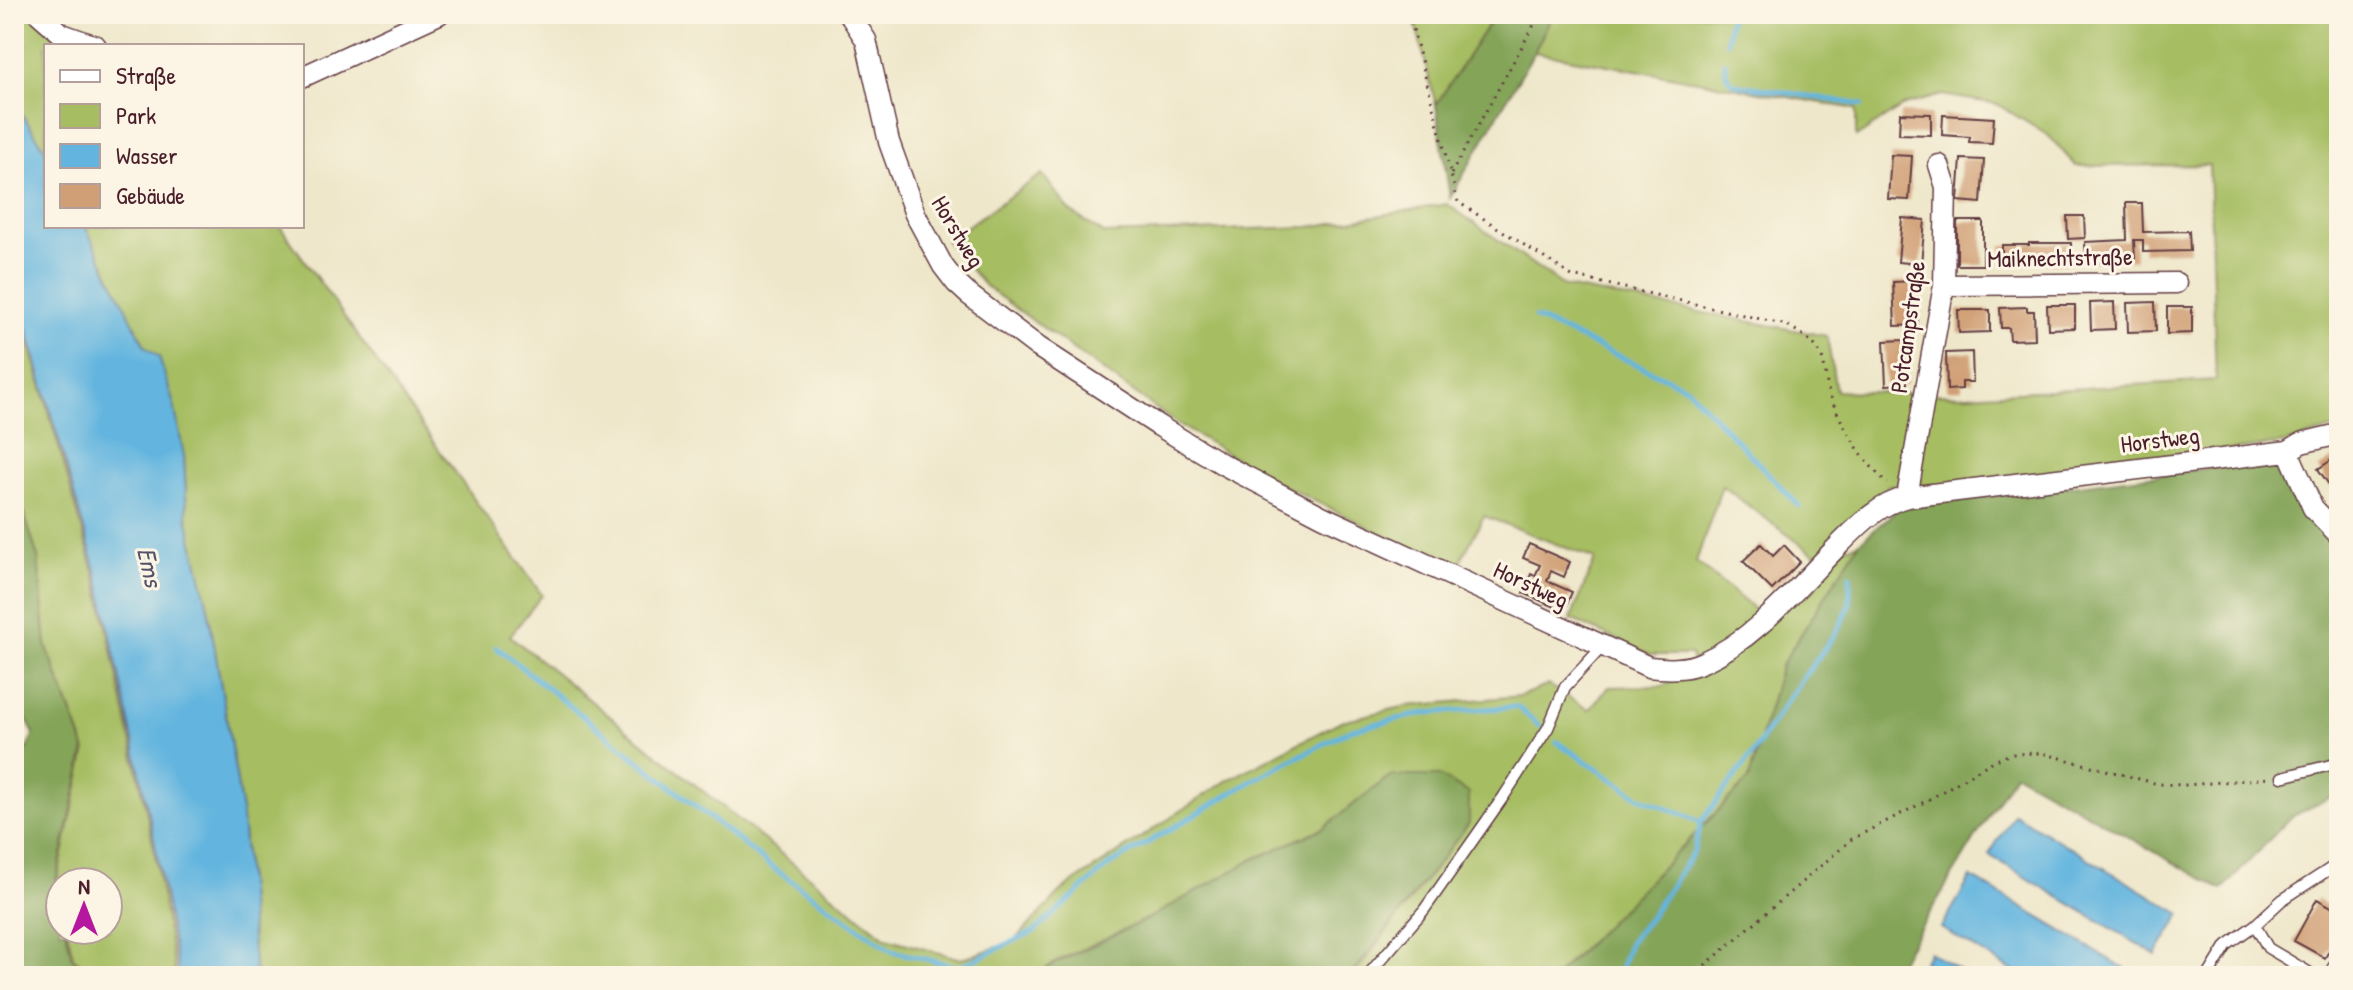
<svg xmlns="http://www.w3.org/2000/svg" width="2353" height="990" viewBox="0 0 2353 990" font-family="'Patrick Hand',sans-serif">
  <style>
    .green { fill: #a6bd62; stroke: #786e46; stroke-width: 2; fill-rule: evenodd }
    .forest { fill: #84a458; stroke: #676242; stroke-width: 2 }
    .water { fill: #63b5df; stroke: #566a85; stroke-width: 2 }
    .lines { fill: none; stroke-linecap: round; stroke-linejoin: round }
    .stream { stroke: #63b5df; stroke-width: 5 }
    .building { fill: #d09f75 }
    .service-casing { stroke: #633d43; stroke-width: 13 }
    .minor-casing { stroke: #633d43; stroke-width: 23 }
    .path { stroke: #633d43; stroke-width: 3; stroke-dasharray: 2 6; stroke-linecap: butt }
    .service { stroke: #fff; stroke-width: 10 }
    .minor { stroke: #fff; stroke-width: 20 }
    .labels { text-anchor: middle; stroke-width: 6; stroke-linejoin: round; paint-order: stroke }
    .street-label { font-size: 24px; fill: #4a1f2b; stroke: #fcf5e5 }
    .water-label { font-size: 26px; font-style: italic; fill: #53546a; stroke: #fcf5e5 }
  </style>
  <rect width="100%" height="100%" fill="#fcf5e5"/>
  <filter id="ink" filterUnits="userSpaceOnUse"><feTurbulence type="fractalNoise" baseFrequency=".0125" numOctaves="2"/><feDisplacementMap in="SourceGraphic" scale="16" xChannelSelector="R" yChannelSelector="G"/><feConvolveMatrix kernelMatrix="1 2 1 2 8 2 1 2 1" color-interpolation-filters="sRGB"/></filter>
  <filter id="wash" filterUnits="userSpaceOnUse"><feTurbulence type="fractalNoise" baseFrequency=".006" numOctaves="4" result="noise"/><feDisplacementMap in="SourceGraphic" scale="32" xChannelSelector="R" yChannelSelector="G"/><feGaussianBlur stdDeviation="1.8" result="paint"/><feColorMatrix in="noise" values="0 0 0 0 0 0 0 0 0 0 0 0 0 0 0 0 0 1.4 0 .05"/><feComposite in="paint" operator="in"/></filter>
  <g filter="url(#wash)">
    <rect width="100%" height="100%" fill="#eee7ca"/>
    <!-- green -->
    <path class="green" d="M14,14H31L66,46H46V151L14,102Z
      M1413,14H1495L1436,105Z
      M1553,14H2339V427L2286,443L1909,493L1889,485L1820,555L1859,543L1781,666L1749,779L1556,976H1353L1469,823L1439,776H1390L1322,829L1254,859L1151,917L1060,960L1033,976H255L241,806L208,608L187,516L184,456L159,357L145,346L85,226H280L542,595L510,636L886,938L961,959L1013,942L1065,888L1226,781L1341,721L1407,706L1520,696L1549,685L1589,710L1609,687L1663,686L1695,671L1691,655H1650L1571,619L1595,559L1484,516L1456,570L1280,484L1176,423L985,286L946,241L1042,174L1070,211L1104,234L1309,227L1447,204L1565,287L1827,336L1836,391L1968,395L2216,380L2209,165L2076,166L2049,136L1997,104L1942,95L1905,105L1856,137V109L1534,52ZM1722,486L1818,557L1760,614L1696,562Z
      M14,289L98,585L152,838L176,976H93L73,957L67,930H108V882H60V896L57,881L86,750L46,645L38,558L14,480Z"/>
    <!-- forest -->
    <path class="forest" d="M1495,14H1553L1534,52L1450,198L1436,105Z
      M2268,461L2284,470L2316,527L2339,542V793L2291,817L2222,890L2015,773L1891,976H1556L1749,779L1781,666L1859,543L1899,508Z
      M14,483L38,558L46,645L85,749L56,881L60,900V930H66L72,958L92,976H14V773L34,734L14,695Z
      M1390,776H1439L1469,793V823L1356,969L1346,976H1033L1060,961L1151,917L1254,859L1322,829Z"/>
    <!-- water -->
    <path class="water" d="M14,102L46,151V226H85L145,346L159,357L174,405L184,456L187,516L208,608L241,806L255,976H179L154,838L100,585L14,282Z
      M2014,814L2181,914L2156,955L1989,855Z
      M1971,877L2137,976H2021L1941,928Z
      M1929,952L1969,976H1915Z"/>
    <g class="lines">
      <!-- stream -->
      <path class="stream" d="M1727,42L1730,14
        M1725,62C1725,71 1726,79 1735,84L1862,105
        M1535,318L1686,387L1799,506
        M496,647L773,868L892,951L959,967L1035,931L1108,866L1259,777L1352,729L1426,713L1517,707L1540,726
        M1557,742L1639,797L1701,822
        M1618,976L1629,943L1650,917L1694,851L1701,822L1751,756L1788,699L1838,630L1850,605V575"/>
    </g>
    <g id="blocks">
      <!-- building -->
      <path class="building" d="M1900,113L1931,114V135L1899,134Z
        M1943,115L1994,118L1992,143L1969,142L1970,137L1942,135Z
        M1891,155L1912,156L1909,200L1888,199Z
        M1961,159L1984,160L1981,203L1958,201Z
        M2126,203H2142L2143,232L2189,231L2190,251L2143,252V240H2134L2135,260L2086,262L2085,242L2127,240Z
        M2067,216H2084L2085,238L2068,239Z
        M1902,218L1925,220L1921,264L1898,262Z
        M1957,221H1983V265H1957Z
        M2029,243H2071V264L2002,261V245H2029Z
        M1915,281L1918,325L1895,326L1893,282Z
        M2114,302L2115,329L2091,330L2090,303Z
        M2155,302L2156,331L2128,332L2127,303Z
        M2047,305H2075V328L2048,329Z
        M2027,307V311H2034L2035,339L2010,340L2009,328H2001L2000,308Z
        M2167,307H2192V333L2167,334Z
        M1958,310H1990V332L1959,333Z
        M1905,340L1907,384L1886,385L1884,341Z
        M1972,352L1973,382H1962V389L1947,390L1946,353Z
        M2339,455V494L2337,496L2318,469Z
        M1529,544L1570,562L1564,577L1551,571L1547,581L1572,592L1564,611L1523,593L1531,574L1535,576L1540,565L1523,558Z
        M1761,544L1773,556L1784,545L1800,562L1772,590L1743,561Z
        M2317,899L2339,911V933L2325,958L2294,941Z"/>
    </g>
  </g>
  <g filter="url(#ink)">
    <use href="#blocks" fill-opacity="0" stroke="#633d43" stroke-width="2"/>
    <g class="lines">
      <defs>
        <path id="service" d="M2282,777L2339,763
          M2255,925L2268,948L2315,976
          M1367,976L1424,910L1504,796L1548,728L1565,687L1602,647
          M2208,976L2227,945L2255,925L2282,900L2339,863
          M2328,976L2339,957"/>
        <path id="minor" d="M39,14L62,34L96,46
          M849,14L866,40L889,142L915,214L943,266L956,283L968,294L1038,347L1159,426L1224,465L1324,517L1649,667C1667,669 1686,670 1703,662C1756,639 1797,587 1838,546C1859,525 1877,505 1907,497L2288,451L2301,443L2339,434
          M302,77L439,14
          M1944,285L2176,283
          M2288,451L2313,508L2339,535
          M1907,497L1944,285L1946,187L1939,165"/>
      </defs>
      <!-- service casing -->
      <use href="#service" class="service-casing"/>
      <!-- minor casing -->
      <use href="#minor" class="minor-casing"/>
      <!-- path -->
      <path class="path" d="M1409,14L1458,202L1572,276L1787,325C1798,332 1813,340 1820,353C1826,365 1825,382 1830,395C1839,421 1866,467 1888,483
        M1451,174L1540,14
        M1693,976L1852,839L1928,800L1995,760L2011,754L2042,753L2158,784L2186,785L2270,778"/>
      <!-- service -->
      <use href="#service" class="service"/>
      <!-- minor -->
      <use href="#minor" class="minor"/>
    </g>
  </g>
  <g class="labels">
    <!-- street labels -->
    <g class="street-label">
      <text transform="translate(958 232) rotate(59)" y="8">Horstweg</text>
      <text transform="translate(2060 258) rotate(-1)" y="8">Maiknechtstraße</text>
      <text transform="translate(1908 327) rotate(-82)" y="8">Potcampstraße</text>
      <text transform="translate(2160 440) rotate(-7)" y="8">Horstweg</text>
      <text transform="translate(1531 585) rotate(25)" y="8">Horstweg</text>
    </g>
    <!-- water labels -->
    <g class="water-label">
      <text transform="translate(150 567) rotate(78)" y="9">Ems</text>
    </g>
  </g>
  <!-- margin -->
  <rect width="2353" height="990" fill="none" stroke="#fcf5e5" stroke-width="48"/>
  <!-- legend -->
  <rect x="44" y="44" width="260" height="184" fill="#fcf5e5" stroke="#b59f9b" stroke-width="2"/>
  <rect x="60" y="70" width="40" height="12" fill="#ffffff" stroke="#b59f9b" stroke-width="2"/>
  <text x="116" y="84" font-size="24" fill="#4a1f2b">Straße</text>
  <rect x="60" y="104" width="40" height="24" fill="#a6bd62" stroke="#b59f9b" stroke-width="2"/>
  <text x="116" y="124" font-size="24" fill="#4a1f2b">Park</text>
  <rect x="60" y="144" width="40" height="24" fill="#63b5df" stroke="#b59f9b" stroke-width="2"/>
  <text x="116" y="164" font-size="24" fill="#4a1f2b">Wasser</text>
  <rect x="60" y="184" width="40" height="24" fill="#d09f75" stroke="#b59f9b" stroke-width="2"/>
  <text x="116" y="204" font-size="24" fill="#4a1f2b">Gebäude</text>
  <!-- north arrow -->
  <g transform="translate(84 906)"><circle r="38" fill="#fcf5e5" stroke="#b59f9b" stroke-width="2"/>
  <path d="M0-6L14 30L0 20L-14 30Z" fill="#b5179e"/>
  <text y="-12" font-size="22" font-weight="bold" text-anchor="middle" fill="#4a1f2b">N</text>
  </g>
</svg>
